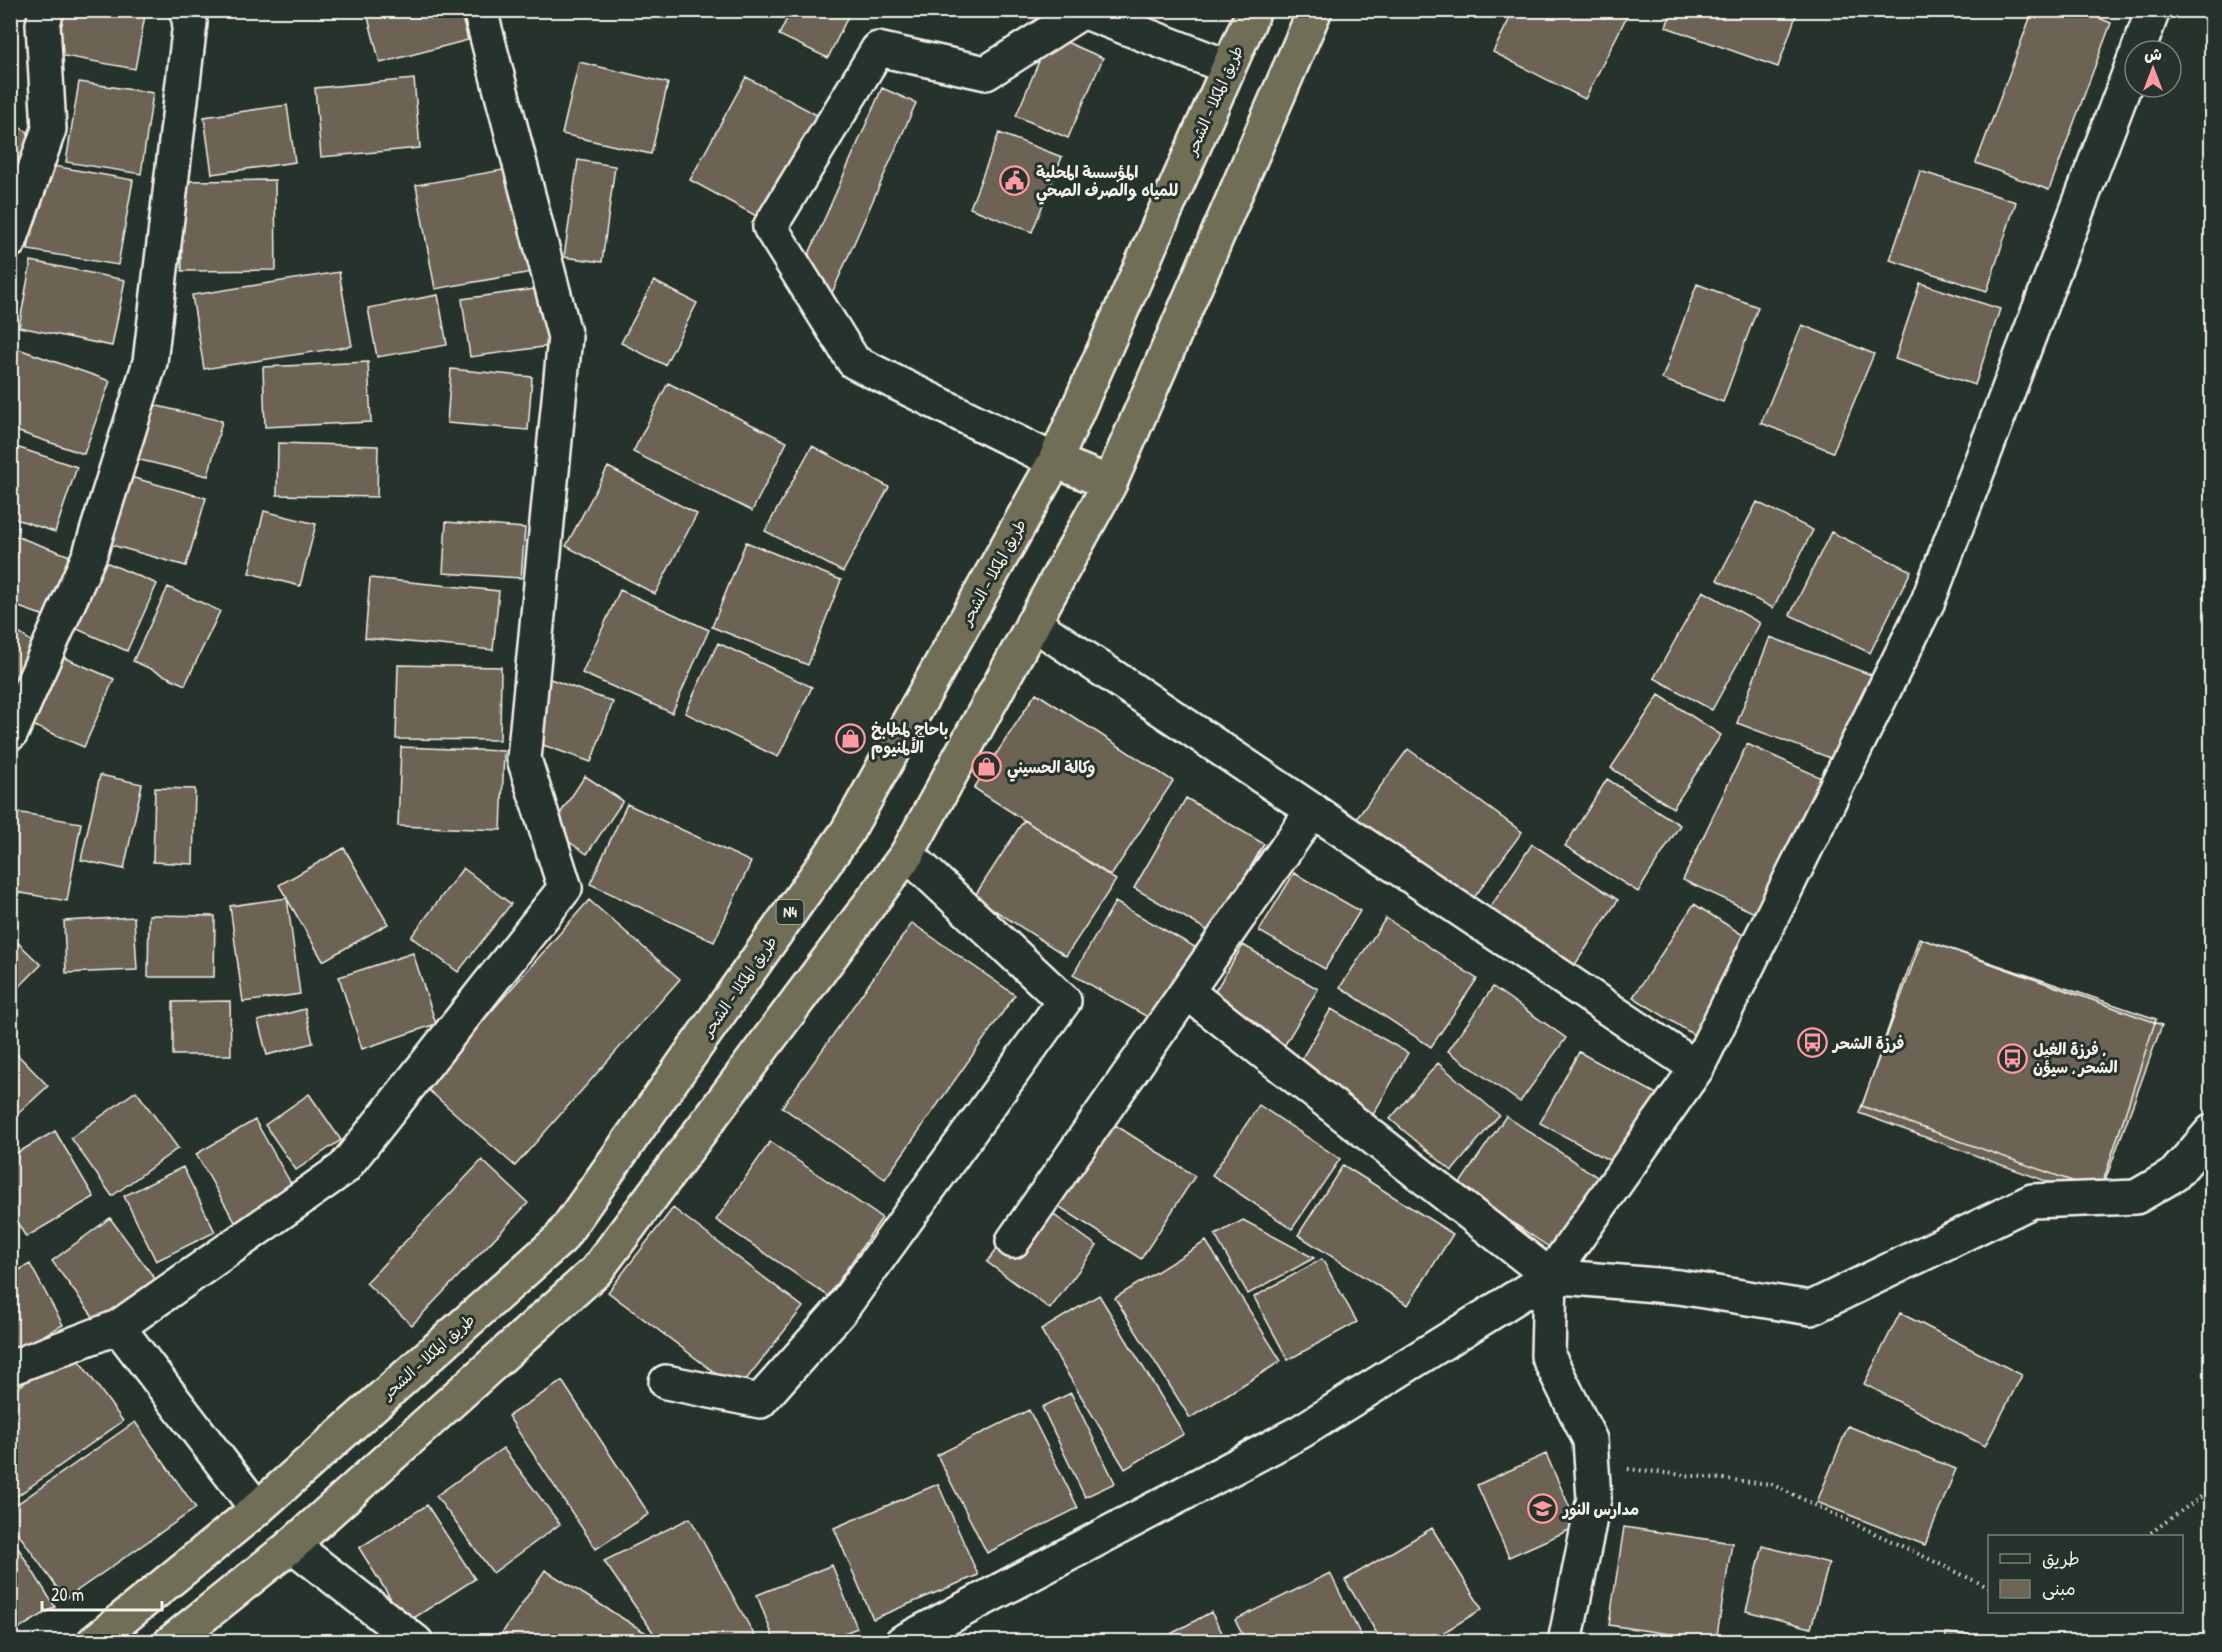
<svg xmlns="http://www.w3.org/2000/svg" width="2222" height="1652" viewBox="0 0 2222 1652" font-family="'Patrick Hand','Playpen Sans Arabic',sans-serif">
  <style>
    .building { fill: #6c6454; stroke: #f4f1e8; stroke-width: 1.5 }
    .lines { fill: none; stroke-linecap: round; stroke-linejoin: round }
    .minor-casing { stroke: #f4f1e8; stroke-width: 38 }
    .trunk-casing { stroke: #f4f1e8; stroke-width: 38 }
    .path { stroke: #f4f1e8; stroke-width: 4; stroke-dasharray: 1.5 4.5; stroke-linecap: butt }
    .minor { stroke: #26332d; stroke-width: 33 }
    .trunk { stroke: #716e59; stroke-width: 33 }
    .labels { text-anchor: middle; stroke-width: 6; stroke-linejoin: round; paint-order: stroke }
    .shield { fill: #26332d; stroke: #b6b8b0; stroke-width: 1.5 }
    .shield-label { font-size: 15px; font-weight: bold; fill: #f4f1e8 }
    .street-label { font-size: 16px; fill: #f4f1e8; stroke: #26332d }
    .poi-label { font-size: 16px; font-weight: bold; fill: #f4f1e8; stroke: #26332d; text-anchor: start }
  </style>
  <rect width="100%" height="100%" fill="#26332d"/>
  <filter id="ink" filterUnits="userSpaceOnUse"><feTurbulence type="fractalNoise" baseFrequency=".0167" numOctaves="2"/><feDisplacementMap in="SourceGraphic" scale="12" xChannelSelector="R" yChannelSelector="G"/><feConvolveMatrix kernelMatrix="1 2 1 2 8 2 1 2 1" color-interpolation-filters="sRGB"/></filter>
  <g filter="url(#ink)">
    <!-- building -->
    <path class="building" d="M56,10H146L135,69L48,53Z
      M366,10H460L468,40L380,63Z
      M791,10H851L828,58L779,35Z
      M1514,10H1630L1585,99L1493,52Z
      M1672,10H1798L1778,67L1666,27Z
      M2033,10H2079L2111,23L2049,190L1976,163Z
      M1050,35L1103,58L1068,138L1016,116Z
      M579,62L668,83L651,154L562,134Z
      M746,77L817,115L760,218L690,180Z
      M414,79L420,148L321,157L315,88Z
      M79,82L153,93L141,174L66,162Z
      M882,88L916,103L832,293L798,279Z
      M287,105L295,162L212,174L204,117Z
      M10,123L44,140L10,199Z
      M999,133L1062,157L1032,232L970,208Z
      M578,160L615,166L602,262L564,257Z
      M42,164L133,180L118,265L28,250Z
      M514,168L532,272L435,289L416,185Z
      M1920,171L2016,202L1987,291L1890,260Z
      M275,180L276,270L182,271L181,181Z
      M31,261L125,280L112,346L19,327Z
      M339,272L352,346L204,369L192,295Z
      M654,281L697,303L665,365L621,343Z
      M1920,283L2000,309L1975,385L1895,359Z
      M1697,284L1758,307L1723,402L1662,379Z
      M549,287L557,345L470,357L462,299Z
      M438,295L447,345L377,357L368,308Z
      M1802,325L1874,354L1833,452L1761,423Z
      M10,346L110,381L84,454L10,429Z
      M368,362L371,422L265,427L263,367Z
      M451,369L532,377L528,430L447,423Z
      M668,383L787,442L752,511L633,452Z
      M149,404L222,421L208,476L136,459Z
      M278,443L378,446L377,497L277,495Z
      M10,445L77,467L55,532L10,517Z
      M812,446L889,487L843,572L765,531Z
      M608,467L697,514L655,594L566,546Z
      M127,476L206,498L186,566L108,544Z
      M1757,502L1813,530L1773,608L1717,580Z
      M264,511L316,524L300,586L249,573Z
      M446,522L525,528L521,578L443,573Z
      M1831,532L1911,571L1870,653L1790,615Z
      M10,534L81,560L59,621L10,604Z
      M746,542L841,580L808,665L712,627Z
      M96,558L157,584L127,651L66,624Z
      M370,578L499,591L493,650L365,638Z
      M168,587L220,611L185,685L133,661Z
      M620,590L709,630L672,713L582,673Z
      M1703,591L1760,623L1712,710L1654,678Z
      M10,627L41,648L10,690Z
      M1770,637L1890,682L1857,768L1737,723Z
      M718,643L812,687L778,757L685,713Z
      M53,653L114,679L84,747L23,721Z
      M398,665L501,667L500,740L396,739Z
      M534,673L613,702L591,762L512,734Z
      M1036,693L1173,781L1111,876L974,788Z
      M1659,695L1721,735L1673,808L1611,768Z
      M1747,744L1835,784L1772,921L1683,880Z
      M401,747L504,751L501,830L398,826Z
      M1408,749L1522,832L1465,910L1351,826Z
      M100,775L142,784L124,869L81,860Z
      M585,776L623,801L587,854L550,829Z
      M1607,779L1680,825L1638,892L1565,846Z
      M155,788L195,789L193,864L153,862Z
      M1186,798L1264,844L1212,933L1134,888Z
      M627,804L751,862L714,942L590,884Z
      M10,811L81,823L67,901L10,891Z
      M1024,820L1116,880L1066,956L974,897Z
      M1532,844L1618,900L1570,972L1484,917Z
      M344,848L388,924L323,961L279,885Z
      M463,868L511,904L458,972L411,937Z
      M1294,873L1360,911L1325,969L1259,931Z
      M287,898L300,994L243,1002L230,906Z
      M589,900L680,979L515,1166L425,1087Z
      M1115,902L1202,951L1160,1024L1073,975Z
      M1694,904L1754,942L1694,1035L1633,997Z
      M149,915L215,916L214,977H148Z
      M134,917L137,970L66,973L64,921Z
      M1386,918L1477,979L1431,1047L1340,987Z
      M912,923L1015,995L885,1179L782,1107Z
      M10,935L41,965L10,996Z
      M1919,938L2156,1019L2100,1191L1862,1106Z
      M1922,939L2162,1025L2098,1200L1859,1113Z
      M1243,945L1318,989L1274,1063L1198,1019Z
      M413,953L436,1024L362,1049L339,977Z
      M1493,987L1566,1038L1520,1102L1448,1051Z
      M230,1001L231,1055H173V1002Z
      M305,1009L313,1043L267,1055L258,1021Z
      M1331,1009L1408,1053L1370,1120L1292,1075Z
      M10,1047L48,1086L10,1121Z
      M1579,1052L1666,1099L1627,1170L1540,1123Z
      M1438,1063L1499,1115L1452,1171L1390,1119Z
      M136,1091L178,1148L112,1196L71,1138Z
      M309,1094L341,1140L296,1170L265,1125Z
      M1259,1105L1340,1159L1292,1229L1212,1175Z
      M1098,1114L1195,1176L1141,1259L1044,1197Z
      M1506,1116L1600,1179L1552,1249L1458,1186Z
      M255,1120L298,1196L239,1229L196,1154Z
      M55,1131L94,1197L26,1237L10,1210V1157Z
      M770,1142L882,1218L828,1296L716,1220Z
      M482,1160L528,1203L412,1325L366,1283Z
      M1343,1165L1453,1234L1408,1305L1298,1235Z
      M183,1167L215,1232L156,1261L124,1196Z
      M1033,1200L1097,1246L1050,1309L987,1262Z
      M673,1208L803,1307L738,1390L608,1292Z
      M110,1218L158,1283L100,1326L52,1261Z
      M1243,1220L1314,1258L1248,1294L1215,1235Z
      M1206,1241L1281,1361L1190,1418L1115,1298Z
      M1322,1259L1357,1322L1288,1360L1254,1297Z
      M30,1264L63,1325L10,1353V1275Z
      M1099,1295L1184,1434L1125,1469L1041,1330Z
      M1900,1313L2022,1375L1985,1446L1864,1384Z
      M72,1351L123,1421L10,1501V1393Z
      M562,1381L649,1514L596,1549L508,1416Z
      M1071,1393L1115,1483L1085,1497L1042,1407Z
      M1029,1410L1078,1508L987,1553L937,1455Z
      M135,1422L196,1508L65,1599L10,1522V1509Z
      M1848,1426L1956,1469L1925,1545L1817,1502Z
      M503,1448L560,1524L493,1573L436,1496Z
      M1546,1454L1578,1526L1509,1557L1477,1485Z
      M938,1484L978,1575L873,1619L834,1528Z
      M427,1505L475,1579L406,1623L359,1548Z
      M690,1518L758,1642H496L545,1570L659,1641L604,1561Z
      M1624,1527L1732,1543L1716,1641L1609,1625Z
      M1432,1528L1482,1609L1428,1642H1382L1345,1580Z
      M10,1535L55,1607L10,1634Z
      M1763,1546L1829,1563L1811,1628L1746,1611Z
      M832,1565L857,1628L822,1642H775L757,1595Z
      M1330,1573L1364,1642H1246L1235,1620Z
      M1211,1612L1227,1642H1156Z
      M1946,1633L1999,1638L1998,1642H1945Z"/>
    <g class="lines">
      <defs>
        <path id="minor" d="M2138,51L2153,10
          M10,241L49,129L43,24L47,10
          M1055,461L854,362L770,227L878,49L986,73L1083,11L1228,67
          M1033,623L1697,1068
          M11,733L90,554L150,362L190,23L186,10
          M1187,992L1550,1276
          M1013,1241L1313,810
          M10,1368L118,1327
          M666,1382L760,1401L841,1310L1064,1001L907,854
          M257,1509L118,1327L344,1168L565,888L524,759L565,337L480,10
          M292,1545L416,1642
          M902,1642L1300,1432L1550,1276L1697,1068L1928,601L2135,58
          M1565,1642L1594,1498L1590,1440L1548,1356L1550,1276L1679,1287L1811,1308L2032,1201L2136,1197L2174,1175L2212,1131"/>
        <path id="trunk" d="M1055,461L1110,483
          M94,1642L257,1509L560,1239L847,832L1055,461L1254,10
          M171,1642L292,1545L596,1271L907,854L1110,483L1315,10"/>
      </defs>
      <!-- minor casing -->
      <use href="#minor" class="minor-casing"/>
      <!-- trunk casing -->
      <use href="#trunk" class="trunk-casing"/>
      <!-- path -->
      <path class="path" d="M1628,1469L1771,1484L1990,1588
        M2146,1536L2212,1489"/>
      <!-- minor -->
      <use href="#minor" class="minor"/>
      <!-- trunk -->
      <use href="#trunk" class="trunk"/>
    </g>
  </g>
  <!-- icons -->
  <defs>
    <symbol id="civic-ring" viewBox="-11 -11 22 22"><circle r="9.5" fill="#26332d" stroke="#ff9aa2" stroke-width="1.5"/><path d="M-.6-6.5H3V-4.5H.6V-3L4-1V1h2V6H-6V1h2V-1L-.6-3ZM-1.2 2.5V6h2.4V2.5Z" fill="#ff9aa2"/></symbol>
    <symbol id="shop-ring" viewBox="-11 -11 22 22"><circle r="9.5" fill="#26332d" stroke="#ff9aa2" stroke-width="1.5"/><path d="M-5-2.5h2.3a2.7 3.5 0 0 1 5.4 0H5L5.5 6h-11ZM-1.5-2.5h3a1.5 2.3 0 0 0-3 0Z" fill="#ff9aa2"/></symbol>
    <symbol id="bus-ring" viewBox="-11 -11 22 22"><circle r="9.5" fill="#26332d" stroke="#ff9aa2" stroke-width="1.5"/><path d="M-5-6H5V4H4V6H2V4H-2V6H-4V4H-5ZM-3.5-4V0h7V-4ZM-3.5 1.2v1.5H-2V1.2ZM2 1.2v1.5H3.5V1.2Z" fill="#ff9aa2"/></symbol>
    <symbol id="school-ring" viewBox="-11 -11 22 22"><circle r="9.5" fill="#26332d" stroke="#ff9aa2" stroke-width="1.5"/><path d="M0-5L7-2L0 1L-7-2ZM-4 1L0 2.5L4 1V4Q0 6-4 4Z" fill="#ff9aa2"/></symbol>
  </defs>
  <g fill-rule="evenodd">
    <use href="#civic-ring" x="998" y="164" width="33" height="33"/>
    <use href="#shop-ring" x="834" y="722" width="33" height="33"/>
    <use href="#shop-ring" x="970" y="750" width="33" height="33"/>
    <use href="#bus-ring" x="1796" y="1026" width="33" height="33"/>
    <use href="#bus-ring" x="1996" y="1042" width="33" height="33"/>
    <use href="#school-ring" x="1526" y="1492" width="33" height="33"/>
  </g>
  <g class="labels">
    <!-- shield labels -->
    <rect class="shield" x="776.5" y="900" width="27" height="24" rx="4.5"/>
    <g class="shield-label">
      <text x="790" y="917">N4</text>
    </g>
    <!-- street labels -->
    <g class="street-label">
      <text transform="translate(1214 100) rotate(-66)" y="6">طريق المكلا - الشحر</text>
      <text transform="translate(993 572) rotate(-61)" y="6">طريق المكلا - الشحر</text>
      <text transform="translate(739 986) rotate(-55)" y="6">طريق المكلا - الشحر</text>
      <text transform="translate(428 1356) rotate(-42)" y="6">طريق المكلا - الشحر</text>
    </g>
    <!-- poi labels -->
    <g class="poi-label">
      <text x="1036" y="178">المؤسسة المحلية<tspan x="1036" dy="18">للمياه والصرف الصحي</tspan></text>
      <text x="871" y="735">باحاج لمطابخ<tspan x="871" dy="18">الألمنيوم</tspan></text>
      <text x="1007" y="773">وكالة الحسيني</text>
      <text x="1833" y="1049">فرزة الشحر</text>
      <text x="2033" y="1055">فرزة الغيل ,<tspan x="2033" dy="18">الشحر , سيؤن</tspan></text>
      <text x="1563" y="1515">مدارس النور</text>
    </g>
  </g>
  <!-- margin -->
  <rect width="2222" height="1652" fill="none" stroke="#26332d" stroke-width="36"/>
  <rect x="18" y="18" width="2186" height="1616" fill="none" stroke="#f4f1e8" stroke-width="2" filter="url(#ink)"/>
  <!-- legend -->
  <rect x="1988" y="1535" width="195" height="78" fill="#26332d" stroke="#787f78" stroke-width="1.5"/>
  <rect x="2000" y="1554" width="30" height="9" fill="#26332d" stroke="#787f78" stroke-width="1.5"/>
  <text x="2042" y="1565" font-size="18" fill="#f4f1e8">طريق</text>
  <rect x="2000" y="1580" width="30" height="18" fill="#6c6454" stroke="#787f78" stroke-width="1.5"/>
  <text x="2042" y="1595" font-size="18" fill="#f4f1e8">مبنى</text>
  <!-- north arrow -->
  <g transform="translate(2153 69)"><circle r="28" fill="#26332d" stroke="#787f78" stroke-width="1.5"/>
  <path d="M0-4.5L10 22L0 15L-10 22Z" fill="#ff9aa2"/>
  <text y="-9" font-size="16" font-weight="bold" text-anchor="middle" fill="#f4f1e8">ش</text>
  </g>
  <!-- scale -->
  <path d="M42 1601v9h120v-9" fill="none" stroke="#f4f1e8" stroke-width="3"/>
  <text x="51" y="1601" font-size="18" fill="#f4f1e8" stroke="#26332d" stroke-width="4.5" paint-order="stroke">20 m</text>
</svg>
